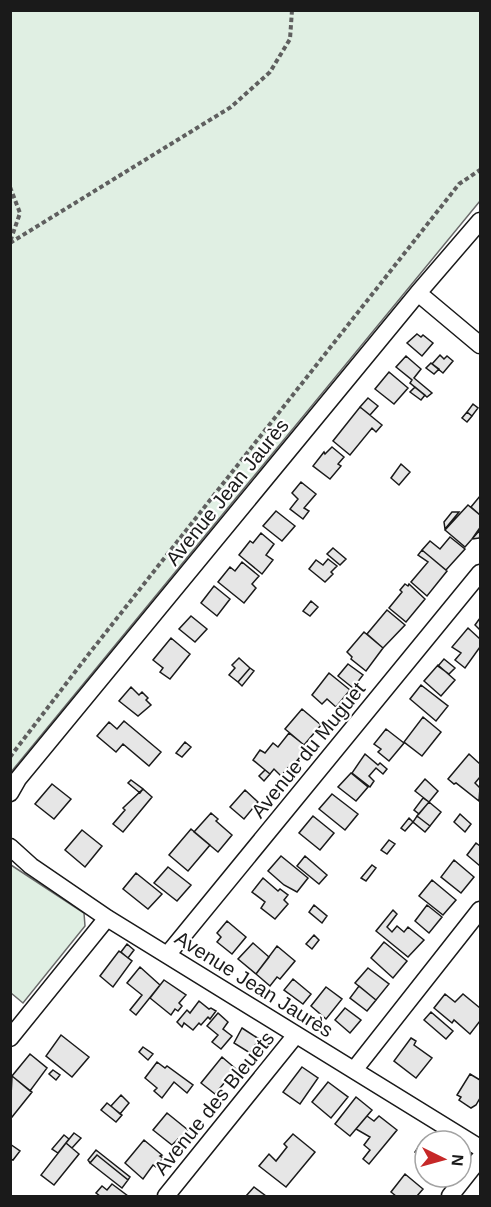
<svg xmlns="http://www.w3.org/2000/svg" width="491" height="1207" viewBox="0 0 491 1207" font-family="Helvetica,sans-serif">
  <style>
    .green { fill: #e0efe3; stroke: #6a6a6a; stroke-width: 1.5 }
    .building { fill: #e6e6e6; stroke: #1a1a1a; stroke-width: 1.5 }
    .lines { fill: none; stroke-linecap: round; stroke-linejoin: round }
    .minor-casing { stroke: #1a1a1a; stroke-width: 19 }
    .path { stroke: #5f5f5f; stroke-width: 4; stroke-dasharray: 4.5 3; stroke-linecap: butt }
    .minor { stroke: #fff; stroke-width: 16 }
    .labels { text-anchor: middle; stroke-width: 4.5; stroke-linejoin: round; paint-order: stroke }
    .street-label { font-size: 20px; fill: #1a1a1a; stroke: #fff }
  </style>
  <rect width="100%" height="100%" fill="#fff"/>
  <!-- green -->
  <path class="green" d="M11,10L480,11V201L11,772Z
    M11,865L84,913L85,926L23,1003L11,993Z"/>
  <!-- building -->
  <path class="building" d="M417,334L421,337L423,335L433,343L422,356L407,343Z
    M440,355L444,359L447,356L453,361L443,373L432,364Z
    M406,356L421,369L414,378L432,393L427,397L410,383L412,380L396,367Z
    M431,363L439,369L434,374L426,368Z
    M389,372L408,388L394,404L375,389Z
    M415,387L425,395L421,400L410,392Z
    M368,398L378,406L370,415L360,407Z
    M473,404L478,408L472,416L467,412Z
    M360,407L382,425L376,432L372,428L350,455L333,441Z
    M467,412L472,416L467,422L462,418Z
    M332,447L344,457L338,464L341,466L330,479L313,466L324,452L325,454Z
    M401,464L410,472L399,485L391,478Z
    M301,482L316,494L304,508L309,511L303,519L290,509L298,499L292,493Z
    M480,496V515L471,507Z
    M468,505L480,515V530L465,547L445,530Z
    M276,511L295,526L282,541L263,526Z
    M452,512H459L445,529L444,522Z
    M479,529L480,536L479,538L472,539Z
    M261,533L274,544L266,555L273,560L262,574L239,555L250,541L253,543Z
    M450,537L465,549L446,570L422,550L430,541L440,549Z
    M333,548L346,559L340,565L327,554Z
    M422,550L447,571L427,596L411,582L428,562L418,555Z
    M328,559L337,566L331,572L333,574L325,582L309,569L316,560L323,565Z
    M242,562L259,576L252,584L256,588L244,603L218,582L230,567L235,571Z
    M405,584L408,586L409,584L425,599L406,622L389,608L402,592L400,590Z
    M214,586L230,599L217,616L201,603Z
    M311,601L318,607L310,616L303,611Z
    M387,610L405,625L383,648L367,634Z
    M191,616L207,629L195,642L179,629Z
    M480,618V630L475,625Z
    M468,628L480,639V647L465,668L455,660L461,653L452,647Z
    M364,632L383,648L366,671L351,659L352,657L347,652Z
    M171,638L190,654L170,679L160,672L163,668L153,660Z
    M239,658L250,668L238,682L229,675L235,668L232,665Z
    M444,659L455,668L449,674L438,666Z
    M348,664L363,675L353,688L338,676Z
    M438,665L455,680L441,696L424,681Z
    M250,668L254,671L242,686L238,682Z
    M329,673L350,690L336,707L327,699L322,704L312,695Z
    M421,685L448,706L436,721L410,699Z
    M131,687L139,695L142,692L148,698L146,700L151,705L138,716L119,701Z
    M302,709L321,725L304,745L285,729Z
    M423,717L441,732L422,756L404,742Z
    M124,721L161,752L149,766L123,744L116,752L97,736L109,722L117,729Z
    M386,729L404,743L389,761L378,752L381,749L374,744Z
    M289,733L308,748L294,764L292,763L281,776L274,769L270,774L253,760L260,750L265,753L273,743L278,747Z
    M185,742L191,747L182,757L176,753Z
    M365,754L378,765L380,763L387,769L383,774L376,768L369,776L374,781L370,787L352,773Z
    M469,754L480,764V777L475,783L480,788L479,801L456,783L454,784L448,779Z
    M298,760L299,761L292,771L288,768Z
    M265,770L270,774L264,781L259,776Z
    M351,773L368,787L356,801L338,787Z
    M425,779L438,791L429,802L415,791Z
    M131,780L143,789L140,793L128,783Z
    M52,784L71,799L54,819L35,804Z
    M143,789L152,797L123,832L113,824L125,810L123,808Z
    M245,790L258,802L244,819L230,807Z
    M332,794L358,814L345,830L319,809Z
    M423,798L429,802L419,814L414,810Z
    M429,802L441,812L430,826L417,816Z
    M211,813L218,819L216,821L232,835L218,852L194,832Z
    M460,814L471,824L465,832L454,822Z
    M313,816L334,833L320,850L299,833Z
    M417,816L430,826L425,832L413,822Z
    M409,818L413,822L405,831L401,828Z
    M191,829L210,845L188,871L169,855Z
    M82,830L102,846L85,867L65,850Z
    M389,840L395,844L387,854L381,850Z
    M476,843L480,846V866L467,855Z
    M281,856L308,878L297,892L284,885L268,871Z
    M305,856L327,875L319,884L297,866Z
    M454,860L474,877L461,893L441,877Z
    M372,865L376,868L366,881L361,878Z
    M168,867L191,885L177,901L154,883Z
    M136,873L162,894L148,909L123,889Z
    M263,878L278,891L280,889L288,895L284,900L288,904L275,919L261,908L265,902L252,892Z
    M432,880L456,900L443,915L419,896Z
    M314,905L327,916L322,923L309,912Z
    M427,905L442,917L429,933L415,921Z
    M393,910L397,914L387,927L392,932L397,926L404,932L408,927L424,940L408,957L376,931Z
    M227,921L246,937L232,954L217,942L221,937L217,933Z
    M314,935L319,940L312,949L306,944Z
    M384,942L407,961L393,978L371,958Z
    M253,943L269,957L256,974L238,959Z
    M127,944L134,950L128,958L121,952Z
    M277,946L295,961L280,979L277,977L270,986L256,974Z
    M119,951L132,961L113,987L100,976Z
    M140,967L160,985L136,1015L130,1010L142,995L127,983Z
    M368,968L389,984L376,1000L355,983Z
    M293,979L311,994L303,1004L284,990Z
    M164,980L186,995L179,1003L182,1006L178,1011L175,1009L171,1015L150,998Z
    M359,986L376,1000L367,1011L350,998Z
    M326,987L342,999L326,1019L311,1006Z
    M445,994L455,1002L463,994L480,1008V1021L470,1034L454,1020L452,1023L434,1008Z
    M199,1001L209,1009L211,1008L216,1011L210,1019L208,1017L201,1025L199,1023L193,1030L184,1023L182,1027L177,1022L187,1010L190,1013Z
    M345,1008L361,1020L350,1033L335,1020Z
    M431,1012L453,1031L446,1039L424,1020Z
    M218,1013L228,1022L223,1029L232,1036L221,1049L212,1042L218,1035L207,1026Z
    M242,1028L259,1039L250,1053L234,1043Z
    M61,1035L89,1057L72,1077L46,1056Z
    M411,1038L416,1041L414,1045L432,1058L416,1078L394,1061Z
    M143,1047L153,1054L148,1060L139,1052Z
    M30,1054L47,1068L30,1091L12,1076Z
    M222,1057L236,1069L215,1094L201,1083Z
    M157,1062L165,1068L167,1066L193,1085L187,1093L174,1082L162,1098L154,1091L157,1088L145,1078Z
    M302,1067L318,1078L300,1104L283,1092Z
    M53,1070L60,1075L56,1080L49,1074Z
    M470,1074L480,1080V1098L476,1105L471,1108L459,1100L461,1097L457,1095Z
    M12,1076L32,1092L12,1117L10,1116Z
    M328,1082L348,1097L331,1118L312,1102Z
    M121,1095L129,1103L120,1114L111,1106Z
    M356,1097L372,1110L350,1136L335,1124Z
    M107,1103L122,1115L116,1122L101,1110Z
    M167,1113L188,1130L179,1140L178,1139L172,1145L153,1130Z
    M367,1116L374,1121L379,1116L397,1130L369,1164L363,1159L370,1150L364,1145L370,1137L356,1129Z
    M74,1133L81,1138L72,1148L66,1143Z
    M293,1134L315,1152L286,1187L259,1166L269,1154L276,1161L287,1147L284,1144Z
    M64,1135L69,1139L58,1153L52,1149Z
    M144,1140L162,1155L160,1156L163,1158L156,1167L153,1165L143,1179L125,1163Z
    M423,1140L425,1141V1150L421,1156L415,1152Z
    M66,1143L79,1154L54,1185L41,1175Z
    M10,1144L20,1151L13,1160L10,1159Z
    M96,1150L130,1177L128,1180L97,1155L90,1163L88,1160Z
    M425,1150V1167L417,1163Z
    M97,1155L128,1180L122,1188L90,1163Z
    M405,1174L423,1189L417,1196H396L391,1192Z
    M112,1184L128,1196H100L96,1193L102,1186L107,1190Z
    M254,1187L266,1196H246Z"/>
  <g class="lines">
    <defs>
      <path id="minor" d="M418,293L480,345
        M10,793L18,779L418,293L480,221
        M10,847L31,866L107,918L480,1148
        M168,954L480,573
        M10,1038L107,918
        M354,1070L480,910
        M166,1196L295,1036
        M450,1196L480,1158"/>
    </defs>
    <!-- minor casing -->
    <use href="#minor" class="minor-casing"/>
    <!-- path -->
    <path class="path" d="M10,187L20,213L10,242
      M10,243L231,107L270,72L290,39L292,10
      M10,757L88,655L459,184L480,170"/>
    <!-- minor -->
    <use href="#minor" class="minor"/>
  </g>
  <g class="labels">
    <!-- street labels -->
    <g class="street-label">
      <text transform="translate(227 492) rotate(-51)" y="7">Avenue Jean Jaurès</text>
      <text transform="translate(308 750) rotate(-51)" y="7">Avenue du Muguet</text>
      <text transform="translate(254 984) rotate(32)" y="7">Avenue Jean Jaurès</text>
      <text transform="translate(214 1103) rotate(-51)" y="7">Avenue des Bleuets</text>
    </g>
  </g>
  <!-- border -->
  <rect width="491" height="1207" fill="none" stroke="#1a1a1a" stroke-width="24"/>
  <!-- north arrow -->
  <g transform="translate(443 1159) rotate(95)"><circle r="28" fill="#ffffff" stroke="#a3a3a3" stroke-width="1.5"/>
  <path d="M0-4.5L10 22L0 15L-10 22Z" fill="#c62828"/>
  <text y="-9" font-size="16" font-weight="bold" text-anchor="middle" fill="#1a1a1a">N</text>
  </g>
</svg>
